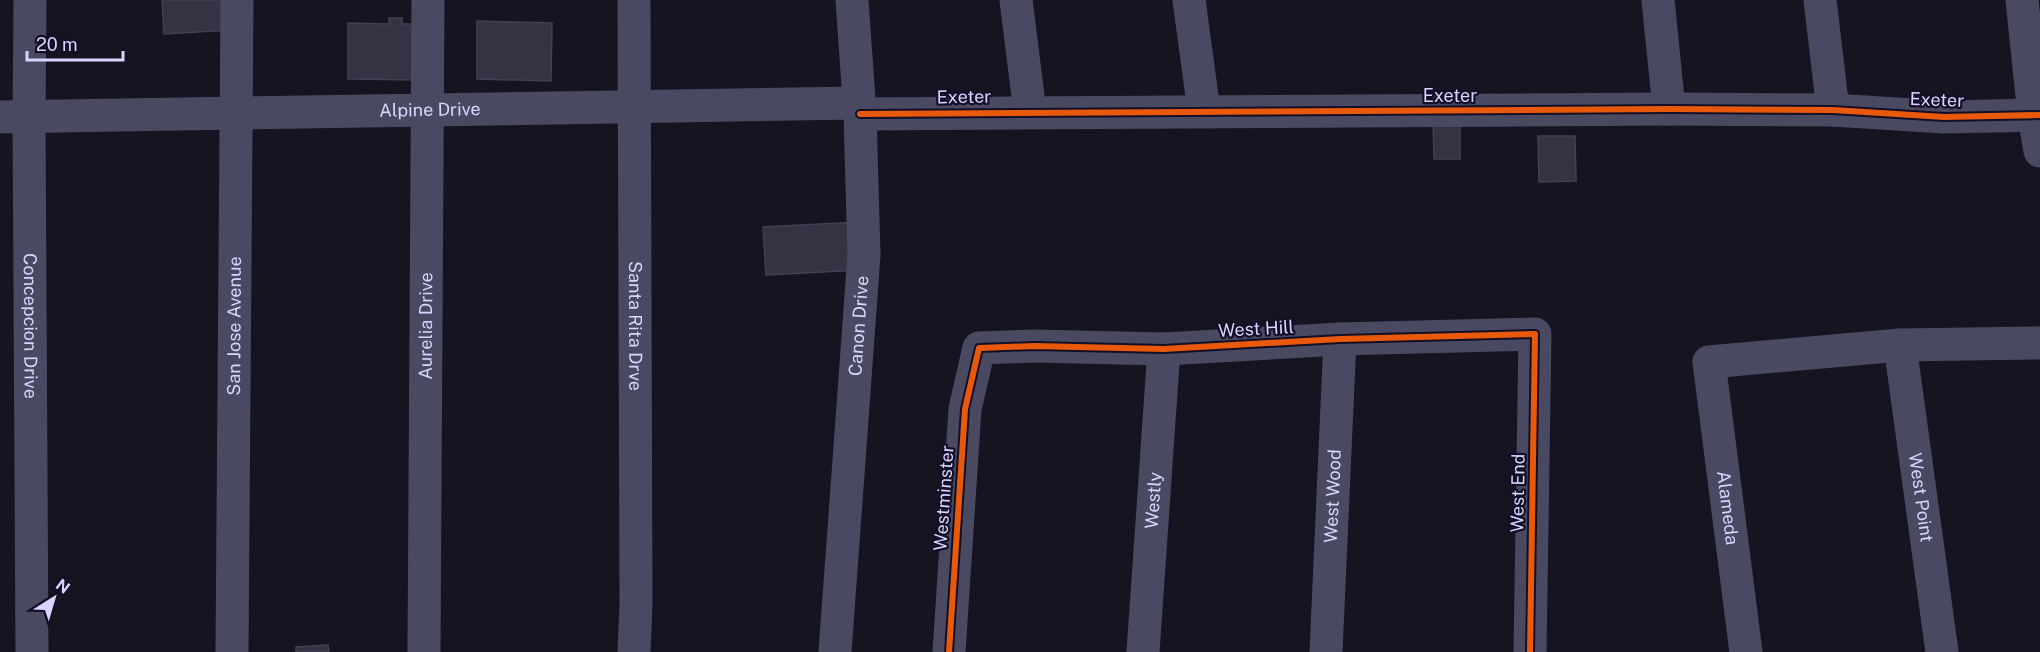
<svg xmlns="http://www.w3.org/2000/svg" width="2040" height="652" viewBox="0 0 2040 652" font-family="'Public Sans',sans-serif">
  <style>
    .building { fill: #343243; stroke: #433f54; stroke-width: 1.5 }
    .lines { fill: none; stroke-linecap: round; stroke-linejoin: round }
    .street { stroke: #4a4962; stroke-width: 33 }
    .cycleway-casing { stroke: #130f26; stroke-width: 10 }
    .cycleway { stroke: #e8590c; stroke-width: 6 }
    .labels { text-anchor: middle; stroke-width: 4.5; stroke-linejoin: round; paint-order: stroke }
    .street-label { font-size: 18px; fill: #d9d4ff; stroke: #130f26 }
  </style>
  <rect width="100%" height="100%" fill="#161421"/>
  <!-- building -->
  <path class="building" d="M162,0H229L231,30L164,34Z
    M389,18H402V24H423V80L348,79V23L389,24Z
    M477,21L552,23L551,81L477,79Z
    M1433,121H1460V159H1434Z
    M1538,136H1575L1576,181L1539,182Z
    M858,222L860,270L766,275L763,227Z
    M328,645L329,652H296V647Z"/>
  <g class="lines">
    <!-- street -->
    <g class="street">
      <path id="s1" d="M30,0L29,118L32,652"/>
      <path id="s2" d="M634,0L636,604L634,652"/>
      <path d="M1016,0L1030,112"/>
      <path d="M1189,0L1204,111"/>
      <path d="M1658,0L1669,109"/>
      <path d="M1820,0L1833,110"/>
      <path d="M2022,0L2034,115L2040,151"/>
      <path d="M860,114L1669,109L1833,110L1944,117L2040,115"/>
      <path id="s3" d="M0,117L859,103"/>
      <path id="s4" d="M1900,345L1942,652"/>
      <path d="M1709,362L1900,345L2040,343"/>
      <path id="s5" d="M1709,362L1746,652"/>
      <path id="s6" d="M232,652L237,0"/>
      <path id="s7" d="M424,652L428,0"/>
      <path id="s8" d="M835,652L864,255L860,114L852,0"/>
      <path d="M949,652L965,409L979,348L1034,346L1164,349L1340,339L1535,334L1530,652"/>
      <path id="s9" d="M1143,652L1164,349"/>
      <path id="s10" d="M1326,652L1340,339"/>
    </g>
    <defs>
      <path id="cycleway" d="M860,114L1669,109L1833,110L1944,117L2040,115
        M949,652L965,409L979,348L1034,346L1164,349L1340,339L1535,334L1530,652"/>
    </defs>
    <!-- cycleway casing -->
    <use href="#cycleway" class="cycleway-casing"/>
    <!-- cycleway -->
    <use href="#cycleway" class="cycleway"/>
  </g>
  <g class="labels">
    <!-- street labels -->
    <g class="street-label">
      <text x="1450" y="102">Exeter</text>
      <text transform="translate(964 97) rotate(-1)" y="6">Exeter</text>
      <text transform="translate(1937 100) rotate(2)" y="6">Exeter</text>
      <text dy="6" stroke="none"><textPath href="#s3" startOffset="430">Alpine Drive</textPath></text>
      <text dy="6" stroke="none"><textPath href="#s1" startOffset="326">Concepcion Drive</textPath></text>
      <text dy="6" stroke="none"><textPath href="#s6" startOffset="326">San Jose Avenue</textPath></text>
      <text dy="6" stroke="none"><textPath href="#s7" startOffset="326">Aurelia Drive</textPath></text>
      <text dy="6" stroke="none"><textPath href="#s2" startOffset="326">Santa Rita Drve</textPath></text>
      <text dy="6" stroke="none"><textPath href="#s8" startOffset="327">Canon Drive</textPath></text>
      <text transform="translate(1256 329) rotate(-3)" y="6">West Hill</text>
      <text transform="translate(1518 493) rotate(-89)" y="6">West End</text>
      <text dy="6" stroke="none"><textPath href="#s10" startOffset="156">West Wood</textPath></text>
      <text transform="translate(944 498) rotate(-86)" y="6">Westminster</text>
      <text dy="6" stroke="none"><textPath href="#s4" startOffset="154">West Point</textPath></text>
      <text dy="6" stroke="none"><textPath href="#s9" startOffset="152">Westly</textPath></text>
      <text dy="6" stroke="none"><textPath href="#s5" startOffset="147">Alameda</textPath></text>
    </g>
  </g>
  <!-- north arrow -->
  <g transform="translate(54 598) rotate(37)" stroke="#130f26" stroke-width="4.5" paint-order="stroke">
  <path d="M0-4.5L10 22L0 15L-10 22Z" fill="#d9d4ff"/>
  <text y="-9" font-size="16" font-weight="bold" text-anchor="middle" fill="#d9d4ff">N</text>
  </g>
  <!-- scale -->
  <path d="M27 51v9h96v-9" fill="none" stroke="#d9d4ff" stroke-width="3"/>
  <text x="36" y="51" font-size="18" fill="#d9d4ff" stroke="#130f26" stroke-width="4.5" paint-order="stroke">20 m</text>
</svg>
